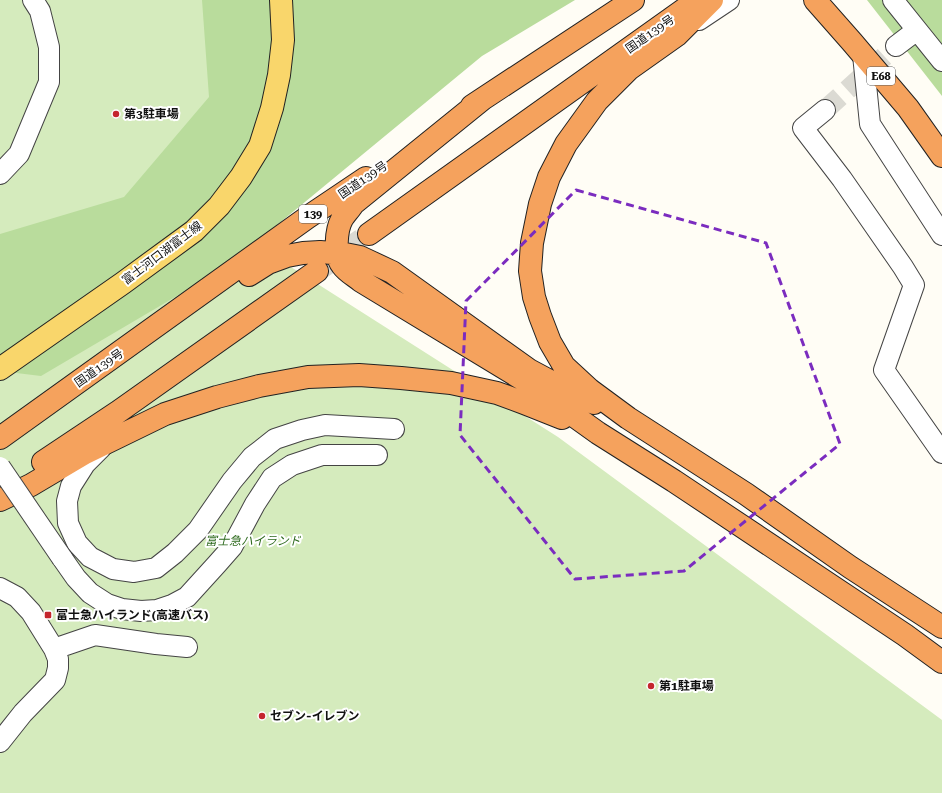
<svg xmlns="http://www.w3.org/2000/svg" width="942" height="793" viewBox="0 0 942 793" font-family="'Roboto Serif','Noto Sans JP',serif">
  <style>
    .green { fill: #d5ebbd }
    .forest { fill: #b9dc9c }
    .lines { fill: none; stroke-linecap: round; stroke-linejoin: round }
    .minor-tunnel { stroke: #dbdad3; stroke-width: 20; stroke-dasharray: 20 10; stroke-linecap: butt }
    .highway-tunnel { stroke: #dbdad3; stroke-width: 22; stroke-dasharray: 22 11; stroke-linecap: butt }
    .minor-casing { stroke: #444; stroke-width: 22 }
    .major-casing { stroke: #222; stroke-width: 24 }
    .highway-casing { stroke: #222; stroke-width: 24 }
    .minor { stroke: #fff; stroke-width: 20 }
    .major { stroke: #f9d66b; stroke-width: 22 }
    .highway { stroke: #f5a25d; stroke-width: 22 }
    .minor-bridge-casing { stroke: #444; stroke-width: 22; stroke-linecap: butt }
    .minor-bridge { stroke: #fff; stroke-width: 20 }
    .marked { fill: none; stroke: #7b2cbf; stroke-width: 3; stroke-dasharray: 8 5; stroke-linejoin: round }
    .poi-dot { fill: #c4262e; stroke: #fff; stroke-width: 1.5 }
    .labels { text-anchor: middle; stroke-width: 4; stroke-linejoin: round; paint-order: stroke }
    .shield { fill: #fff; stroke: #585858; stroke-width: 1 }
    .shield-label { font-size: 11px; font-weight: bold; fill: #111 }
    .street-label { font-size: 12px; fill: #111; stroke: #fff }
    .poi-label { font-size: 12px; font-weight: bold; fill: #111; stroke: #fff; text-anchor: start }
    .park-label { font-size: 12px; font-style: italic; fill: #2f6b1f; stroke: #fff }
  </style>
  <rect width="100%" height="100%" fill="#fffdf5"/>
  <!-- green -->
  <path class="green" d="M0,0H259L192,204L558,437L942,720V793H0Z"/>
  <!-- forest -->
  <path class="forest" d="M202,0H575L482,56L226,267L41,376L0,371V234L124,197L209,97Z
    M867,0H942V96Z"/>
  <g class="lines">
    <!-- minor-tunnel -->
    <path class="minor-tunnel" d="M825,110L896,46"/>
    <!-- highway-tunnel -->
    <path class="highway-tunnel" d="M317,271L369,234"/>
    <defs>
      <path id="minor" d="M893,0L942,61
        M699,20L729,0
        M896,46L917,30
        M863,55L870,124L942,235
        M825,110L803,128L842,179L903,267L914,285L884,370L942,453
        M0,174L19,154L49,82V47L40,11L33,0
        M101,448L85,464L71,486L67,501L68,523L77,543L90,557L113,569L134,572L156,568L175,553L198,530L232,481L252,457L275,439L302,430L325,425L394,429
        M62,558L76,578L90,593L107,604L122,609L141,611L157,610L172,605L187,597L217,564L232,547L255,504L272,478L292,465L322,455H377
        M0,588L17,597L31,612L54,649L58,659V668L55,680L23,713L0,742
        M54,649L95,635L156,644L187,647"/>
      <path id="major" d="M0,369L123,283L194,231L219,206L241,177L260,146L272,108L279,75L283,40L281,0"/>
      <path id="highway" d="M712,0L677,35L629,69L597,101L566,144L549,177L540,204L532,243L530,271L534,297L540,316L550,342L564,366L590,390L628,418L746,494L850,567L942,627
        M815,0L852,42L908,108L942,156
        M484,98L353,204C350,209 345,214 342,219C336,230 334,255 342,265C347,272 355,276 361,281L524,380L598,433L674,481L905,635L942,662
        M472,106L633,0
        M369,234L696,1
        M249,275L268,263L287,256L303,253L320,252L345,254L360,257L392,272L529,370L574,394L594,403
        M0,438L308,217L366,178
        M43,462L118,412L317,271
        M0,500L31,485L85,453L165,414L217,397L259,386L308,377L359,375L401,378L451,383L497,393L524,403L562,418"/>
    </defs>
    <!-- minor casing -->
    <use href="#minor" class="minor-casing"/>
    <!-- major casing -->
    <use href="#major" class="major-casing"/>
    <!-- highway casing -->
    <use href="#highway" class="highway-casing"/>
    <!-- minor -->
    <use href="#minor" class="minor"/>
    <!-- major -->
    <use href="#major" class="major"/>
    <!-- highway -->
    <use href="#highway" class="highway"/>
    <defs>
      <path id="minor-bridge" d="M0,467L62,558"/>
    </defs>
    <!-- minor-bridge casing -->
    <use href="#minor-bridge" class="minor-bridge-casing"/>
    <!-- minor-bridge -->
    <use href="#minor-bridge" class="minor-bridge"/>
  </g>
  <!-- marked area -->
  <path class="marked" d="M576,190L766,243L840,444L684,571L575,579L460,435L466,301Z"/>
  <!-- markers -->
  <g class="poi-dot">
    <circle cx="116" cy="114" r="4"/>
    <rect x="44" y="611" width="8" height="8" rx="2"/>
    <circle cx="651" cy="686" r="4"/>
    <circle cx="262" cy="716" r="4"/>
  </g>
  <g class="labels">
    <!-- shield labels -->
    <g class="shield">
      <rect x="867" y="67" width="28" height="18" rx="3"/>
      <rect x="299" y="205" width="28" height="18" rx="3"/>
    </g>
    <g class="shield-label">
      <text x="881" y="80">E68</text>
      <text x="313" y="218">139</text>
    </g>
    <!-- street labels -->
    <g class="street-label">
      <text transform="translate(650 34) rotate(-35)" y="4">国道139号</text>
      <text transform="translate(363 180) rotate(-34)" y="4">国道139号</text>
      <text transform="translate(162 253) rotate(-37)" y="4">富士河口湖富士線</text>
      <text transform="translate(99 368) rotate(-35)" y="4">国道139号</text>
    </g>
    <!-- poi labels -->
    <g class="poi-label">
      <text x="124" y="118">第3駐車場</text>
      <text x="56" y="619">富士急ハイランド(高速バス)</text>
      <text x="659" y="690">第1駐車場</text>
      <text x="270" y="720">セブン-イレブン</text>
    </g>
    <!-- park labels -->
    <g class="park-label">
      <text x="253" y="545">富士急ハイランド</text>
    </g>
  </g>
</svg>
